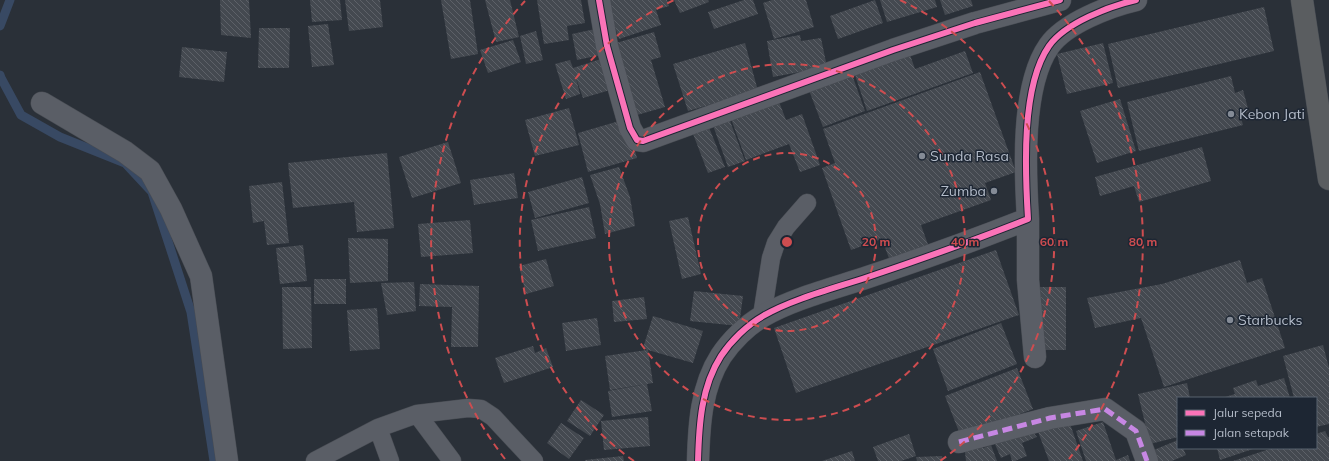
<svg xmlns="http://www.w3.org/2000/svg" width="1329" height="461" viewBox="0 0 1329 461" font-family="Mulish,sans-serif">
  <style>
    .lines { fill: none; stroke-linecap: round; stroke-linejoin: round }
    .stream { stroke: #384963; stroke-width: 9 }
    .building { fill: url(#building-back-hatch) }
    .lane-casing { stroke: #484c53; stroke-width: 19 }
    .street-casing { stroke: #484c53; stroke-width: 23 }
    .highway-casing { stroke: #474c53; stroke-width: 23 }
    .lane { stroke: #5a5e66; stroke-width: 18 }
    .street { stroke: #5a5e66; stroke-width: 22 }
    .highway { stroke: #5a5d60; stroke-width: 22 }
    .quiet { stroke: #c787e3; stroke-width: 5; stroke-dasharray: 10 5; stroke-linecap: butt }
    .cycleway-casing { stroke: #1d2633; stroke-width: 8 }
    .cycleway { stroke: #fb73b8; stroke-width: 6 }
    .ring { fill: none; stroke: #ce4d50; stroke-width: 2; stroke-dasharray: 7 5 }
    .poi-dot { fill: #848b96; stroke: #1d2633; stroke-width: 1.5 }
    .labels { text-anchor: middle; stroke-width: 3; stroke-linejoin: round; paint-order: stroke }
    .poi-label { font-size: 14px; fill: #b4bcc9; stroke: #1d2633; text-anchor: start }
    .centre { fill: #ce4d50; stroke: #1d2633; stroke-width: 2 }
    .ring-label { font-size: 12px; text-anchor: middle; font-weight: bold; fill: #ce4d50; stroke: #1d2633; stroke-width: 3; stroke-linejoin: round; paint-order: stroke }
  </style>
  <defs>
    <pattern id="building-back-hatch" width="6" height="6" patternUnits="userSpaceOnUse"><rect width="6" height="6" fill="#444950"/><path d="M-1 5l2 2M0 0l6 6M5-1l2 2" fill="none" stroke="#5d6168"/></pattern>
  </defs>
  <rect width="100%" height="100%" fill="#2a3038"/>
  <g class="lines">
    <!-- stream -->
    <path class="stream" d="M0,26L10,0
      M0,75L1,78L21,115L60,137L125,163L152,192L191,312L214,461"/>
  </g>
  <!-- building -->
  <path class="building" d="M220,0H249L251,38L221,35Z
    M310,0H340L342,20L312,22Z
    M345,0H380L383,27L349,31Z
    M441,0H470L478,54L451,59Z
    M485,0H510L519,37L496,42Z
    M537,0H581L585,23L567,26L569,40L544,44Z
    M606,0H667L669,6L656,10L661,25L619,39Z
    M674,0H708L709,2L680,13Z
    M744,0H753L758,14L714,29L708,12Z
    M772,0H806L814,27L774,39L763,3Z
    M875,0L883,23L838,39L830,16Z
    M880,0H935L937,7L887,22Z
    M940,0H971L973,6L945,15Z
    M1264,7L1274,51L1118,88L1108,44Z
    M328,24L334,65L312,67L308,26Z
    M259,28H290L289,68H258Z
    M600,28L606,54L577,60L572,34Z
    M536,31L543,60L526,64L520,36Z
    M654,32L661,57L651,60L665,107L637,115L616,43Z
    M800,35L801,41L821,38L827,67L773,77L767,41Z
    M513,40L521,62L488,73L480,50Z
    M745,43L758,91L688,111L673,64Z
    M1103,43L1113,83L1067,94L1057,54Z
    M907,46L915,69L965,51L973,73L867,111L852,66Z
    M182,47L227,52L224,82L179,77Z
    M607,57L617,88L583,98L576,78L580,94L566,99L555,64L570,60L573,68Z
    M850,69L865,111L823,127L807,85Z
    M980,72L1016,172L985,183L991,200L921,225L930,250L891,264L882,239L851,250L822,168L835,163L823,129Z
    M1231,76L1235,93L1243,90L1249,112L1240,114L1243,125L1139,151L1127,102Z
    M778,99L786,120L802,114L820,165L800,172L789,144L746,160L730,116Z
    M1120,99L1136,151L1097,163L1080,111Z
    M569,108L579,145L535,156L525,120Z
    M727,113L745,161L728,167L711,120Z
    M626,119L637,158L588,172L578,133Z
    M706,120L725,167L708,173L690,126Z
    M448,142L461,183L412,198L399,157Z
    M1202,147L1211,181L1139,202L1134,186L1100,196L1095,177Z
    M387,153L394,228L357,232L354,202L293,208L288,163Z
    M619,167L630,197L635,226L605,234L600,204L590,175Z
    M514,173L518,198L474,205L470,180Z
    M582,177L589,203L535,218L528,192Z
    M282,182L289,243L267,245L264,221L253,223L249,186Z
    M589,207L596,238L538,251L531,220Z
    M688,217L701,274L682,279L669,221Z
    M470,220L473,253L421,257L418,224Z
    M348,238L388,239V281L350,283Z
    M303,245L307,281L280,284L276,248Z
    M996,250L1019,315L796,393L774,328Z
    M546,259L554,286L526,294L519,266Z
    M1240,260L1247,283L1262,278L1285,348L1164,387L1141,318L1095,328L1087,298L1162,284Z
    M314,279H346V304H314Z
    M414,282L416,311L387,315L381,283Z
    M420,284L479,286L478,347H451L452,307L419,306Z
    M282,287H311L312,348L283,349Z
    M1035,287H1066V350H1034Z
    M694,291L743,296L739,326L690,321Z
    M644,297L647,319L614,322L612,301Z
    M377,308L380,349L350,351L347,310Z
    M653,316L703,331L693,363L648,350L653,383L610,390L605,356L647,350L643,348Z
    M597,318L601,345L566,351L562,323Z
    M1001,323L1017,364L948,391L933,349Z
    M1323,345L1329,368V424L1316,427V398H1294L1283,356Z
    M533,346L535,353L546,348L553,367L504,383L495,358Z
    M1017,368L1033,409L961,437L945,396Z
    M1284,378L1290,398H1222L1235,394L1233,388L1256,380L1258,386Z
    M1187,383L1190,398H1178V437L1150,444L1138,394Z
    M647,384L652,411L612,417L608,391Z
    M581,400L604,415L590,436L567,421Z
    M648,417L650,446L604,450L601,421Z
    M1068,418L1083,461H1049L1037,429Z
    M1103,422L1116,460L1128,455L1130,461H1086L1076,431Z
    M561,423L584,438L569,459L547,443Z
    M1030,429L1037,437L1022,443L1027,456L1015,461H1012L1010,454L1001,458L994,442Z
    M1325,431L1328,437H1329V461H1233L1273,448H1316V434Z
    M909,434L916,456L901,461H878L873,447Z
    M979,437L983,448L991,445L997,461H966L964,444Z
    M1178,440V448H1183L1186,455L1172,461H1153L1149,452Z
    M1217,448H1256L1220,460Z
    M852,451L855,461H822Z
    M623,456L624,461H585V460Z
    M942,456L943,461H917L916,457Z"/>
  <g class="lines">
    <defs>
      <path id="lane" d="M762,316L771,258L776,243L786,227L807,203
        M417,414L452,461
        M378,428L417,414L468,408L481,409L493,417L534,461
        M315,461L378,428L390,461"/>
      <path id="street" d="M599,0L607,46L630,128L637,140L643,141L893,50L975,23L1060,0
        M42,103L125,152L150,171L171,209L201,276L227,461
        M1028,219V280L1035,357
        M959,442L1050,418L1105,409L1136,431L1147,461
        M698,461C699,425 701,387 721,356C731,341 747,325 763,316C792,299 835,288 868,277C922,259 975,240 1028,219C1025,171 1021,86 1049,46C1065,23 1110,6 1136,0"/>
      <path id="highway" d="M1302,0L1329,179"/>
    </defs>
    <!-- lane casing -->
    <use href="#lane" class="lane-casing"/>
    <!-- street casing -->
    <use href="#street" class="street-casing"/>
    <!-- highway casing -->
    <use href="#highway" class="highway-casing"/>
    <!-- lane -->
    <use href="#lane" class="lane"/>
    <!-- street -->
    <use href="#street" class="street"/>
    <!-- highway -->
    <use href="#highway" class="highway"/>
    <!-- quiet -->
    <path class="quiet" d="M959,442L1050,418L1105,409L1136,431L1147,461"/>
    <defs>
      <path id="cycleway" d="M599,0L607,46L630,128L637,140L643,141L893,50L975,23L1060,0
        M698,461C699,425 701,387 721,356C731,341 747,325 763,316C792,299 835,288 868,277C922,259 975,240 1028,219C1025,171 1021,86 1049,46C1065,23 1110,6 1136,0"/>
    </defs>
    <!-- cycleway casing -->
    <use href="#cycleway" class="cycleway-casing"/>
    <!-- cycleway -->
    <use href="#cycleway" class="cycleway"/>
  </g>
  <!-- distance rings -->
  <g class="ring">
    <circle cx="787" cy="242" r="89"/>
    <circle cx="787" cy="242" r="178"/>
    <path d="M634 461A267 267 0 0 1 674 0M900 0A267 267 0 0 1 940 461"/>
    <path d="M505 459A356 356 0 0 1 525 1M1049 1A356 356 0 0 1 1069 459"/>
  </g>
  <!-- markers -->
  <g class="poi-dot">
    <circle cx="1231" cy="114" r="4"/>
    <circle cx="922" cy="156" r="4"/>
    <circle cx="994" cy="191" r="4"/>
    <circle cx="1230" cy="320" r="4"/>
  </g>
  <g class="labels">
    <!-- poi labels -->
    <g class="poi-label">
      <text x="1239" y="119">Kebon Jati</text>
      <text x="930" y="161">Sunda Rasa</text>
      <text x="986" y="196" text-anchor="end">Zumba</text>
      <text x="1238" y="325">Starbucks</text>
    </g>
  </g>
  <circle cx="787" cy="242" r="6" class="centre"/>
  <g class="ring-label">
    <text x="876" y="246">20 m</text>
    <text x="965" y="246">40 m</text>
    <text x="1054" y="246">60 m</text>
    <text x="1143" y="246">80 m</text>
  </g>
  <!-- legend -->
  <rect x="1177" y="397" width="140" height="52" fill="#1d2633" stroke="#59626f"/>
  <rect x="1185" y="410" width="20" height="6" fill="#fb73b8" stroke="#59626f"/>
  <text x="1213" y="417" font-size="12" fill="#b4bcc9">Jalur sepeda</text>
  <rect x="1185" y="430" width="20" height="6" fill="#c787e3" stroke="#59626f"/>
  <text x="1213" y="437" font-size="12" fill="#b4bcc9">Jalan setapak</text>
</svg>
